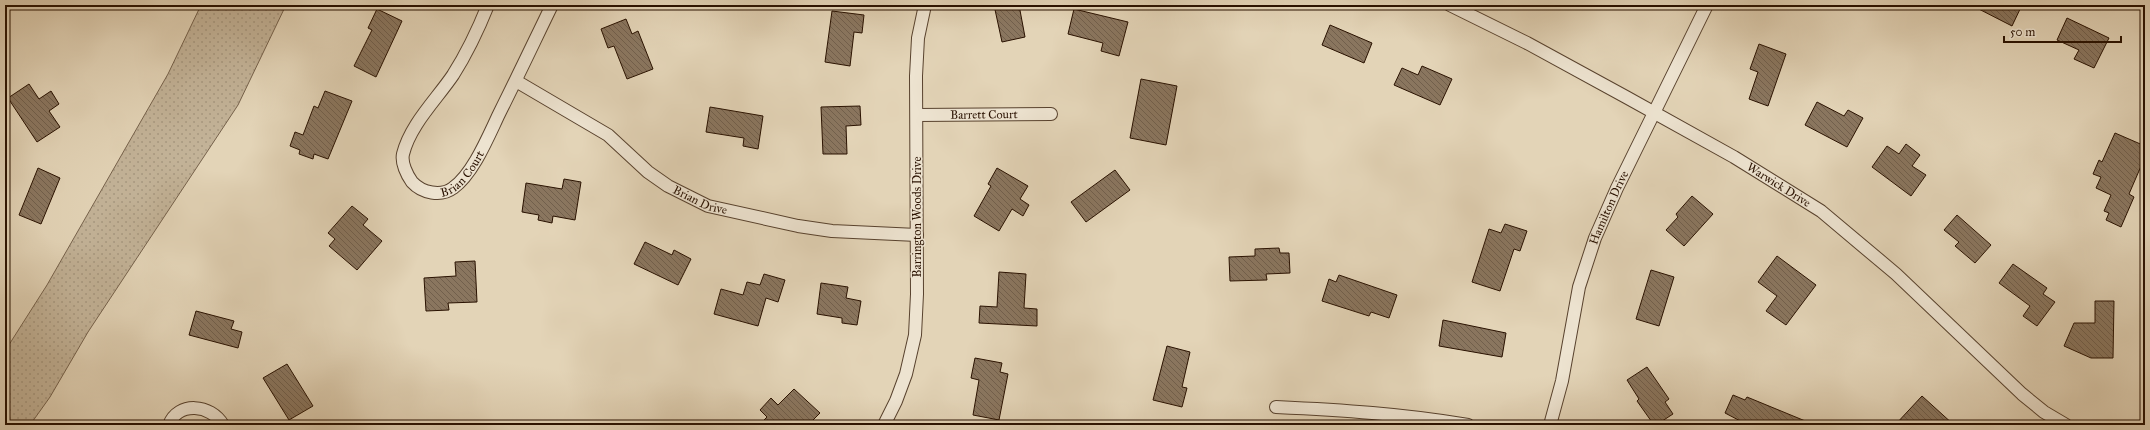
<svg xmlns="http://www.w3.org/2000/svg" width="2150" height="430" viewBox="0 0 2150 430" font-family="'IM FELL Great Primer',serif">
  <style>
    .grass { fill: url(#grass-dots); stroke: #76624c }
    .building { fill: url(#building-back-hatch); stroke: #291100 }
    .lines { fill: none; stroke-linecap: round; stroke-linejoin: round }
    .minor-casing { stroke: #58422e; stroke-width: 14 }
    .minor { stroke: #ede3d0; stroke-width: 12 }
    .labels { text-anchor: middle; stroke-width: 3; stroke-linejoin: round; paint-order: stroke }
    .street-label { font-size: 12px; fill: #291100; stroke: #ede3d0 }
  </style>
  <defs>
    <pattern id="grass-dots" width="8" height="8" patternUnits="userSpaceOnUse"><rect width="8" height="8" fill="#c3b398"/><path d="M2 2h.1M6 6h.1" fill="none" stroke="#a89981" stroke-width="1.8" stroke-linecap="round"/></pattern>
    <pattern id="building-back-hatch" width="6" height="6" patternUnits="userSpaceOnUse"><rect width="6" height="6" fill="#8a765f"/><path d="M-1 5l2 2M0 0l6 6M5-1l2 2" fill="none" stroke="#715f4c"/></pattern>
  </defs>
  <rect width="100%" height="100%" fill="#e3d4b7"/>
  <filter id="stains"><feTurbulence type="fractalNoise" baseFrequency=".005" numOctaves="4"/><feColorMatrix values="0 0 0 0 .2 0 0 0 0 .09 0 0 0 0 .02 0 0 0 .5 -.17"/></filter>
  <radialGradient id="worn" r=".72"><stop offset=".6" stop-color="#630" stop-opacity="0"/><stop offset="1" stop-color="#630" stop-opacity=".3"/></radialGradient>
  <!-- grass -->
  <path class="grass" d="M201,5H286L238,105L88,332L50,397L30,425H5V351L47,285L168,74Z"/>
  <!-- building -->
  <path class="building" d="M994,5H1019L1025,37L1002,42Z
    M1971,5H2022L2012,26Z
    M377,9L402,21L376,77L354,66L372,30L368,28Z
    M1074,9L1128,22L1119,56L1101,51L1103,43L1068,34Z
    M832,11L864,15L862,33L854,32L850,66L825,62Z
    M2067,18L2109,38L2094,68L2074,59L2079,50L2057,40Z
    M626,19L632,34L638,31L653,69L627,79L614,46L608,48L601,29Z
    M1330,25L1372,43L1364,63L1322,45Z
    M1759,44L1786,54L1768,106L1749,99L1758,72L1750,69Z
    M1422,66L1452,79L1440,105L1394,85L1402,68L1418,75Z
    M1141,79L1177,86L1166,145L1130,138Z
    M29,84L39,99L51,91L59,104L49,111L60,127L37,142L8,98Z
    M325,91L352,101L328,159L314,154L313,159L299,154L300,150L290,146L295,132L303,135L314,106L318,108Z
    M1817,102L1844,116L1848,110L1863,118L1847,147L1805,125Z
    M860,106L861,125L846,126L847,154H823L821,107Z
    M710,107L763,116L758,149L743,146L744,138L706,132Z
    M2115,133L2145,146V157L2129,194L2134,197L2121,227L2106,220L2109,213L2104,211L2111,195L2096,188L2101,177L2093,174L2099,160L2102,162Z
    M1906,144L1920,155L1912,166L1926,175L1911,196L1872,167L1887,146L1899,154Z
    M38,168L60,178L41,224L19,215Z
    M997,168L1028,186L1020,199L1029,205L1023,216L1012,209L999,231L974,216L991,186L988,184Z
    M1115,170L1130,190L1086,222L1071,202Z
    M564,179L581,182L575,220L553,216L552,223L538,220L539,215L522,212L526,183L562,189Z
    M1692,196L1713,214L1684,246L1666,230L1678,217L1676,214Z
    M352,206L368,219L363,225L382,241L357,270L329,246L335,239L328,233Z
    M1957,215L1991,245L1975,263L1955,246L1959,242L1944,230Z
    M1505,224L1527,231L1520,251L1514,249L1500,291L1472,282L1489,229L1501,233Z
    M645,242L672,255L674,250L691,259L678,285L634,264Z
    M1279,248L1280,253H1289L1290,273L1266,274L1267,280L1230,281L1229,257L1255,256V249Z
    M1777,256L1816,285L1786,325L1766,311L1777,296L1758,282Z
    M475,261L477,302L448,303L449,310L426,311L424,278L456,276L455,262Z
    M2013,264L2047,288L2043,294L2055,302L2037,326L2023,316L2030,306L1999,283Z
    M1651,270L1674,277L1659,326L1636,319Z
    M999,272L1026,274L1024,308L1037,309V326L979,323L980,306L997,307Z
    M764,274L785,280L778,302L766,298L758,326L714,314L721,289L743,295L747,282L760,285Z
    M1339,275L1397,295L1389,318L1371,312L1369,316L1322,301L1329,279L1336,282Z
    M821,283L848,287L846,298L861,301L857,325L842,323V318L817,314Z
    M2095,301H2114L2113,358H2091L2064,346L2074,323H2095Z
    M196,311L234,321L231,329L242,332L238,348L189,335Z
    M1443,320L1506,333L1502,357L1439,346Z
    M1167,346L1190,352L1182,387L1187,388L1182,407L1153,400Z
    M975,358L1002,363L1000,372L1008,374L999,420L973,415L979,380L971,378Z
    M287,364L313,406L289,420L263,378Z
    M1647,367L1669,399L1665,402L1673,414L1656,425H1654L1637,401L1639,399L1627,380Z
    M794,389L820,413L808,425H805L800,420L795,425H759L767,417L760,410L771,398L778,405Z
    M1733,395L1745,400L1747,397L1815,425H1748L1725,413Z
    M1922,396L1954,425H1895Z"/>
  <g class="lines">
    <defs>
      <g id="minor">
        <path id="s1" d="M488,5C478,30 467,53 453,75C436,100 410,125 403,154C401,163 407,175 412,182C422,193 441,197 453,188C473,174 488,137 499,114C517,78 534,42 552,5"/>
        <path id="s2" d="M1450,5L1527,43L1626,97L1734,157L1821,211L1896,274L2022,394L2044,412L2066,425"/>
        <path id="s3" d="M516,81L608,135L648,172L668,186L708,206L798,226L832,231L917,235"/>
        <path id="s4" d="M917,115L1051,114"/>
        <path d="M1276,407C1341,410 1404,414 1468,425"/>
        <path d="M169,425C178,401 211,404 223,425"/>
        <path d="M884,425L896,401L906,374L915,335L917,294L916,76L918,38L925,5"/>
        <path id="s5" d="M1550,425L1562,381L1579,287L1595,238L1617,188L1707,5"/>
      </g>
    </defs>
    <!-- minor casing -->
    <use href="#minor" class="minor-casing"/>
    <!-- minor -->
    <use href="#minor" class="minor"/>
  </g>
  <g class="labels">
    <!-- street labels -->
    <g class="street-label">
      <text dy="4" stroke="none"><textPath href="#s4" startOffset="67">Barrett Court</textPath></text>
      <text dy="4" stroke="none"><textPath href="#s1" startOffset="264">Brian Court</textPath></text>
      <text dy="4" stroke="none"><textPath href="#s2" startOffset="375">Warwick Drive</textPath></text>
      <text dy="4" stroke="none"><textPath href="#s3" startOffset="221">Brian Drive</textPath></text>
      <text dy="4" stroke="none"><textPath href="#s5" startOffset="226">Hamilton Drive</textPath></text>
      <text transform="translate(917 217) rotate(-90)" y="4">Barrington Woods Drive</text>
    </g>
  </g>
  <!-- margin -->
  <rect width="2150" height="430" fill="none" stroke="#e3d4b7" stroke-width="20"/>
  <rect x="6" y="6" width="2138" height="418" fill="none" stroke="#291100" stroke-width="2"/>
  <rect x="10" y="10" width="2130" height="410" fill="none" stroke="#291100"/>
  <!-- scale -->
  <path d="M2004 36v6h117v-6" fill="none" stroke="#291100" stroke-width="2"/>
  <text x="2010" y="36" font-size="12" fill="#291100" stroke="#ede3d0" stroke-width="3" paint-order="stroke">50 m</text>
  <rect width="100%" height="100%" filter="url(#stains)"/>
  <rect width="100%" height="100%" fill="url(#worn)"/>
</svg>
